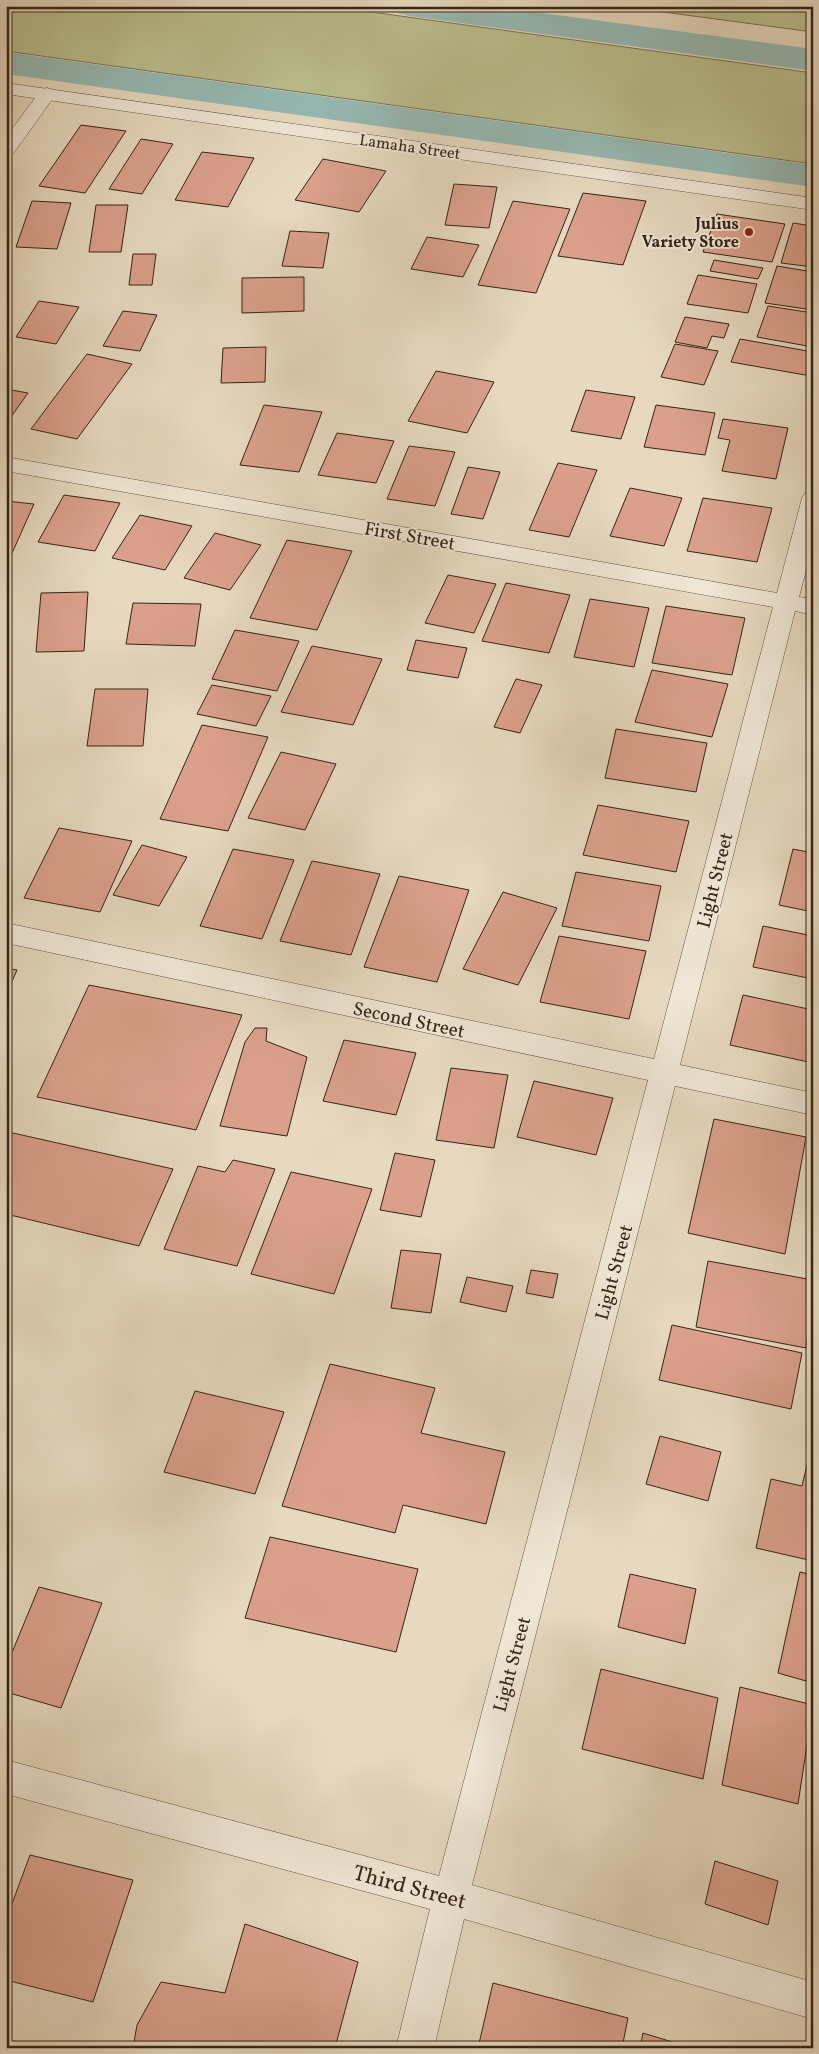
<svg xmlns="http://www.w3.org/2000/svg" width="819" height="2054" viewBox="0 0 819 2054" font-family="Vollkorn,serif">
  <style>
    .green { fill: #bbbe8e; stroke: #787152 }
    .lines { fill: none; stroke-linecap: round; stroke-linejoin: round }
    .canal { fill: #96bab4; fill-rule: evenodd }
    .building { fill: #dba08c; stroke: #352416 }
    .minor-casing { stroke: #615140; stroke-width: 1 }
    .tertiary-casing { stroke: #615140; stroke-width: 1 }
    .minor { fill: #efe6d5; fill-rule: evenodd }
    .tertiary { fill: #efe6d5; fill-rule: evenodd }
    .poi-dot { fill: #8f2418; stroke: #efe6d5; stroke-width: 2 }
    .labels { text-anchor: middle; stroke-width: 4; stroke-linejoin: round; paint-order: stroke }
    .far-street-label { font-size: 16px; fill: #352416; stroke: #efe6d5 }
    .far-poi-label { font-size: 16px; font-weight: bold; fill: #352416; stroke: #efe6d5; text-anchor: end }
    .street-label { font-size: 19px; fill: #352416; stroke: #efe6d5 }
    .near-street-label { font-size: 22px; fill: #352416; stroke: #efe6d5 }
  </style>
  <rect width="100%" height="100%" fill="#e6d9bf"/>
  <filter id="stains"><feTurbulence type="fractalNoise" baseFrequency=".004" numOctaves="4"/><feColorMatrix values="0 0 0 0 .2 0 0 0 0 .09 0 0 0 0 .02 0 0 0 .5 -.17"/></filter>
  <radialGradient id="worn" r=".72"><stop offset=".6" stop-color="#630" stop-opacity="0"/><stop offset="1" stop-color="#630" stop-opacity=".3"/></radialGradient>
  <!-- green -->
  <path class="green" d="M6,6H328L813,73V164L6,51Z
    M619,6H813V32L618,6Z"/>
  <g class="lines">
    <!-- canal -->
    <path class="canal" d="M393,6H489L813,49V71L410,16L398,13Z
      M6,52L813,165V187L6,74Z"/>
  </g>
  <!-- building -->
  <path class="building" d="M81,125L126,131L85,193L39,186Z
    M141,139L173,144L142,194L109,189Z
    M202,152L254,158L228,207L175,200Z
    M323,159L386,171L359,212L295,200Z
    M454,184L497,187L489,228L445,225Z
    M583,193L646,201L623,265L558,256Z
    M32,201L71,203L57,249L16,247Z
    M513,201L570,209L536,293L478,285Z
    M96,205H128L121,252H89Z
    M717,214L785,224L772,262L703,252Z
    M793,223L813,226V267L781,263Z
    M290,231L329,233L323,268L282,266Z
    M427,237L479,245L463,277L411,269Z
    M133,254H156L152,285H129Z
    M714,260L763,268L758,279L710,271Z
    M777,266L813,272V310L765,303Z
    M698,275L757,284L748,313L687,304Z
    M304,277V311L242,313V278Z
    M39,301L79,307L56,344L16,337Z
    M768,306L813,313V347L757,337Z
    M123,311L157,315L140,351L103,346Z
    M685,317L729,324L724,338L712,336L707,348L675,342Z
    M740,339L813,352L811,376L731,362Z
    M675,344L718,351L704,385L661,377Z
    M266,347L265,382L221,383L223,348Z
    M87,354L132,364L77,439L31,429Z
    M436,371L494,382L467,433L408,421Z
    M6,389L28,393L6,424Z
    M586,390L635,397L621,439L571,431Z
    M264,405L322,412L299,472L240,465Z
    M656,405L715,413L705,455L644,447Z
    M723,419L788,428L776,479L722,471L730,440L718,438Z
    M337,433L394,441L376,483L318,475Z
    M409,446L455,452L435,506L387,499Z
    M558,463L597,470L569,537L529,530Z
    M468,467L500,472L483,519L451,514Z
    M630,488L682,498L664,546L610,536Z
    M64,495L120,503L95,551L38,542Z
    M703,498L772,508L757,562L687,551Z
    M6,501L34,504L9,560L6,559Z
    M140,515L192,526L165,570L112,558Z
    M215,533L261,545L230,590L184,578Z
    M287,540L352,551L317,630L250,618Z
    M448,575L496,584L474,633L425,623Z
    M506,583L570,595L549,653L482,641Z
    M88,592L84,651L36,652L41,593Z
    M590,599L649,608L634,667L574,657Z
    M133,603L201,604L195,646L126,644Z
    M666,606L745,618L732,675L652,663Z
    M235,630L299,641L277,691L212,679Z
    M416,640L467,648L458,678L407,670Z
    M312,646L382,659L353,725L281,712Z
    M652,670L728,684L712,737L635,722Z
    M516,679L542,685L520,733L494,727Z
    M212,685L271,696L256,726L197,714Z
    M95,689H148L143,746H87Z
    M202,725L268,737L228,831L160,819Z
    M616,729L707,743L696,792L605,778Z
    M281,752L336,764L305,830L248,818Z
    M598,805L689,821L676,872L583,855Z
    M59,828L132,841L100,912L24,898Z
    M142,845L187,857L159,906L113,895Z
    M233,849L294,860L262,939L200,926Z
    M793,849L813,853V912L779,905Z
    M312,861L380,874L351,955L280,941Z
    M576,872L661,886L649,941L562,926Z
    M399,876L469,890L437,982L364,967Z
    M503,892L557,908L518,985L463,969Z
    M763,926L813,936V979L753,967Z
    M559,936L646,951L629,1019L540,1002Z
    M6,968L17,970L6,995Z
    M89,985L242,1015L196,1130L37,1097Z
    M743,995L813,1010V1063L730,1045Z
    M255,1028H267L266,1041L307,1057L287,1136L220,1126L245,1042Z
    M344,1040L416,1053L396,1115L323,1101Z
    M451,1068L508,1075L494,1148L436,1140Z
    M534,1081L613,1098L596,1155L517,1137Z
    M714,1119L806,1137L785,1254L688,1233Z
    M13,1133L173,1169L139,1246L6,1214V1147Z
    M395,1153L435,1160L421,1217L380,1210Z
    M233,1160L275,1169L237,1266L164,1249L198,1166L225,1172Z
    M291,1172L372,1189L334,1294L251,1274Z
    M401,1250L441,1254L431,1313L391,1308Z
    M708,1261L813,1280V1295L806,1348L696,1327Z
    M531,1270L558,1274L553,1298L526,1293Z
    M467,1277L513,1286L506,1312L460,1302Z
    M672,1325L802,1353L791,1409L659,1380Z
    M330,1364L435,1388L421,1433L505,1452L486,1524L403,1505L395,1533L282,1506Z
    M195,1391L284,1412L255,1494L164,1472Z
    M660,1436L721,1452L708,1501L646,1484Z
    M807,1465L813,1466V1561L756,1548L771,1479L802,1486Z
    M270,1537L418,1569L396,1652L245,1618Z
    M800,1572L813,1575V1683L778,1673Z
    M630,1574L696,1589L685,1644L618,1627Z
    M39,1587L102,1603L61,1708L6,1692V1667Z
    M601,1669L718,1698L703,1779L582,1749Z
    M740,1687L813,1705L798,1804L722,1785Z
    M30,1855L133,1880L93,2002L6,1980V1920Z
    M715,1861L778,1881L768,1925L705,1904Z
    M245,1924L358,1962L335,2048H133L137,2025L161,1982L225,1993Z
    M493,1983L628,2018L622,2048H478Z
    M643,2033L692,2048H640Z"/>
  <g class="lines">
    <defs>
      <path id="minor" d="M47,88L53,90L56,94L13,154L6,156V137L41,90Z
        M6,457L777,593L802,498L805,493L813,491V543L799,597L813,599V615L795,611L680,1065L813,1093V1115L675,1086L472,1885L813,1982V2019L464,1919L434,2048H396L430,1909L6,1794V1760L439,1876L648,1080L6,943V923L654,1059L773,607L6,471Z"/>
      <path id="tertiary" d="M6,83L813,198V210L6,94Z"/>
    </defs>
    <!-- minor casing -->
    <use href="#minor" class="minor-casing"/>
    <!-- tertiary casing -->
    <use href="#tertiary" class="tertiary-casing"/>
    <!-- minor -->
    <use href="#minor" class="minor"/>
    <!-- tertiary -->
    <use href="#tertiary" class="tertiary"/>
  </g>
  <!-- markers -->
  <circle class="poi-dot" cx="749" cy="232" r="5"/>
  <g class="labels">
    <!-- far-street labels -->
    <g class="far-street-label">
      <text transform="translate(410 146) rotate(8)" y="6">Lamaha Street</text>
    </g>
    <!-- far-poi labels -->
    <g class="far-poi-label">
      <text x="739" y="229">Julius<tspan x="739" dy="18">Variety Store</tspan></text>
    </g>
    <!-- street labels -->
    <g class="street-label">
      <text transform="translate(410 535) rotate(10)" y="7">First Street</text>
      <text transform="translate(714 880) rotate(-76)" y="7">Light Street</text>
      <text transform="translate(409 1019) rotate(12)" y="7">Second Street</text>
      <text transform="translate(613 1272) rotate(-75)" y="7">Light Street</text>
      <text transform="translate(511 1664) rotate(-75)" y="7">Light Street</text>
    </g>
    <!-- near-street labels -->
    <g class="near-street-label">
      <text transform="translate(410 1886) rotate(15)" y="8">Third Street</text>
    </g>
  </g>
  <!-- margin -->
  <rect width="819" height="2054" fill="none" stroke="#e6d9bf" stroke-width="25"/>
  <rect x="8" y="8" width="804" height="2039" fill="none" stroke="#352416" stroke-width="2.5"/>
  <rect x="12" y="12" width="794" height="2029" fill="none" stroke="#352416"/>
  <rect width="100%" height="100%" filter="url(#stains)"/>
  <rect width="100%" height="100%" fill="url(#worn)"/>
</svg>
